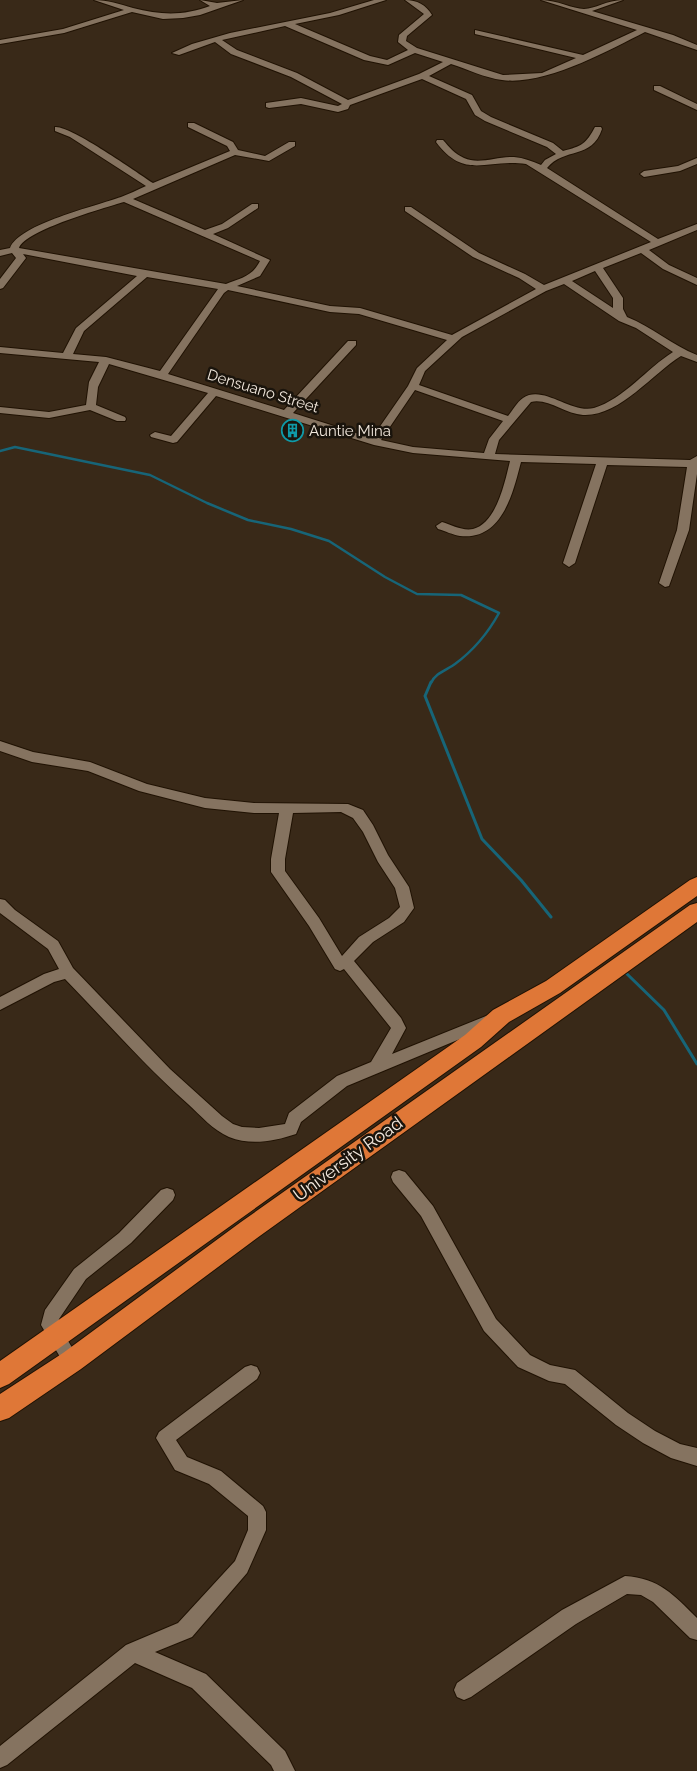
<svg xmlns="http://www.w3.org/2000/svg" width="697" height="1771" viewBox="0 0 697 1771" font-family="Raleway,sans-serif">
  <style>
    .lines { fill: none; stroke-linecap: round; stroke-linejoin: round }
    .stream-far1 { stroke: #176578; stroke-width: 2.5 }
    .stream { stroke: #176578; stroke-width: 3 }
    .minor-casing { stroke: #201203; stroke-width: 2 }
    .highway-casing { stroke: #201203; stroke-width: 2 }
    .minor { fill: #857360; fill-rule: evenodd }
    .highway { fill: #df7737; fill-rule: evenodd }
    .labels { text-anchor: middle; stroke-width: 5; stroke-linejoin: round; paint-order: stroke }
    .far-street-label { font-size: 15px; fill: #f1e7dc; stroke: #1a140c }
    .far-poi-label { font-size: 15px; fill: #f1e7dc; stroke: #1a140c; text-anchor: start }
    .street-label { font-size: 18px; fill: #f1e7dc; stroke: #1a140c }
  </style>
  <rect width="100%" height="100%" fill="#392918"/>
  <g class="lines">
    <!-- stream-far1 -->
    <path class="stream-far1" d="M0,451L15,447L150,475L207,503L248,520L291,529L329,541L385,577L417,594L461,595L499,613C488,633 474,650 455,664C447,670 435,673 431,683"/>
    <!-- stream -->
    <path class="stream" d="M431,682L425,696L482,839L521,880L551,917
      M626,973L664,1010L697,1064"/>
    <defs>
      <path id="minor" d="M94,0C108,0 119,4 133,8C160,15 184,16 210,6L200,0L217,3L243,0L200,15L183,18L163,19L132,12L64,33L0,44V40L63,29L124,10Z
        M374,0H386L339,15L295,24L370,56L387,60L408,50L398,42L399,35L424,14L405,0C417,0 426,5 432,15L407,36L406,41L417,48L503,75L542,73L576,58L475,34V30L583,55L637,30L541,0C557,0 573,9 584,9C595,9 607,0 623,0L592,11L673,35L697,45V50L645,32C608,51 544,86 502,80C485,78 467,69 451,64L429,76L472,95L481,111L491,117L553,143L563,151C582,146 586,144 595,127H601L602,129C592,160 564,147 547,168L658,239L697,224V230L649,250L669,265L697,278V285L663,269L641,253L603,268L623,298V309L627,317C652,327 672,345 697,355V362L681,356C652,374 619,417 583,415C565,414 548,398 531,402L499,440L495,454L690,460L697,456V474L689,530L669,586L665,587L659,583L677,530L687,467L607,465L575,563L569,567L563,563L596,464L521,462C513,493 502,541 460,536C453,535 445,531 438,529L436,526L442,522C452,525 462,531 473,529C497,523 505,481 510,461L413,453L374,445L216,396L177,442L173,443L151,437L150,435L155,432L171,436L208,393L109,364L98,387L96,405L125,417L126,419L125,421H117L90,410L49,418L0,413V407L49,412L86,405L89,382L99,362L0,353V347L63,353L76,328L137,276L23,254L26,258L3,288L0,289V279L16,258L12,253L0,256V250L10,248C19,224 96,206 121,197C129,194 137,190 146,186L70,137L55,131V127C70,125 136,172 153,183L230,151L227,146L188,127V123H194L233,142L238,150L265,156L289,142H295V146L269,161L235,155L133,199L205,230L222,224L252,204H258V208L228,228L213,234L270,260L260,276L237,286L330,306L360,308L452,335L536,289L519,278L473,257L405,211V207H411L479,253L525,274L544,285L651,242L526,164C487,158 465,181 436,142L437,140H443C449,147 455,154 464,158C479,165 498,156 514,157C524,158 532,161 541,165L545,160L556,154L547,147L485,121L475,115L466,99L422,79L350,105L348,109L338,112L301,104L269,108L266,107V103L301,98L338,106L342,104L291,77L231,54L215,42L179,55L172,53L192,44L230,33L330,13ZM285,26L364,60L388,65L415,53L443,62L419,74L348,100L297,73L237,50L222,40ZM124,202L260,261C252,277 240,278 226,284L19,248C26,230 104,208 124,202ZM595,271L613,298V308L572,281ZM147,277L218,289L160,371L106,357L73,354L84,331ZM564,284L619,321L636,328L673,352C647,368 624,399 594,408C571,414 543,384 523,398C517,402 512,411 508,416L419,385L425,371L462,337L546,291ZM228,290L330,312L359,314L447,340L417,368L408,386L372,438L293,413L356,345V341H348L284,410L168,374L224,293ZM415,390L503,421L489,439L484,453L413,447L381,440Z
        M654,86H660L697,104V110L654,90Z
        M697,158V164L680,171L644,177L640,174L644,171L678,166Z
        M0,741L33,752L90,762L147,784L205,798L254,803L348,804L363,810L373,825L388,855L409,887L414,908L404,922L373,942L354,961L401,1018L406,1028L392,1054L491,1014L496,1016L498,1020L496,1024L347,1086L301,1122L296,1134C275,1141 251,1146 229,1137C213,1130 201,1116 188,1104C144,1065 106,1021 65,979L54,982L0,1010V997L44,974L59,969L48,949L0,913V899L5,900L15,910L58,941L73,968L170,1069L222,1116L233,1124L242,1127L259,1128L285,1124L289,1113L337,1076L371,1062L391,1028L344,969L340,971L335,969L309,926L271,872V859L279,813H254L205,808L139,791L88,771L32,762L0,751ZM341,812L353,818L363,832L378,862L395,888L400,907L389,918L359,937L342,956L319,918L285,871V859L293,813Z
        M399,1170L405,1172L433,1206L496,1319L530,1355L550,1365L575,1370L628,1413L655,1431L680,1444L697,1448V1466L671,1458L643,1443L616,1425L565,1384L549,1381L518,1367L484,1331L421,1216L393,1182L391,1177L393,1172Z
        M167,1188L173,1190L175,1195L173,1200L131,1243L86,1279L59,1319L58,1324L80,1361L78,1367L72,1369L66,1367L41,1325L45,1310L74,1269L119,1233L161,1190Z
        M251,1365L257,1367L260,1373L257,1379L176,1440L187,1457L221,1471L263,1506L266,1512V1530L247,1573L192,1637L155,1652L206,1674L285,1751L295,1771H274L271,1765L192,1688L135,1663L7,1765L0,1768V1746L126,1645L178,1623L235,1561L248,1530V1516L209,1484L175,1470L156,1438L159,1432L245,1367Z
        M625,1576C659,1578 674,1595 697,1618V1640L690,1638L653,1602L641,1595L627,1594L576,1624L471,1697L464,1700L457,1697L454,1690L457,1683L562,1610Z"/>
      <path id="highway" d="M697,877V896L560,993L509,1022L481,1047L9,1384L0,1388V1361L465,1035L493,1010L546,981L690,880Z
        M697,903V922L257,1238L81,1369L9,1418L0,1421V1394L63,1353L241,1222L690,905Z"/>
    </defs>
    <!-- minor casing -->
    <use href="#minor" class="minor-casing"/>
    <!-- highway casing -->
    <use href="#highway" class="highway-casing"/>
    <!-- minor -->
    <use href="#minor" class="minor"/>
    <!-- highway -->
    <use href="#highway" class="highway"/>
  </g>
  <!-- icons -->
  <defs>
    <symbol id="building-ring" viewBox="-11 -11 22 22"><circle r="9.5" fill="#1a140c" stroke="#0f9aa8" stroke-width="1.5"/><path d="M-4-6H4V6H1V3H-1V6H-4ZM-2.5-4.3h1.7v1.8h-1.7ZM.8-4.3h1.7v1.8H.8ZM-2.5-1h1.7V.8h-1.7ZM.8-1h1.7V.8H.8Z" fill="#0f9aa8"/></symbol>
  </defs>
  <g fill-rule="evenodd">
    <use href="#building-ring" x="280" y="418" width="25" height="25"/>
  </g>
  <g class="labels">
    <!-- far-street labels -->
    <g class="far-street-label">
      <text transform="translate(263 391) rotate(17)" y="5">Densuano Street</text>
    </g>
    <!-- far-poi labels -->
    <g class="far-poi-label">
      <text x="309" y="436">Auntie Mina</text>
    </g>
    <!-- street labels -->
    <g class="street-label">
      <text transform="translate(348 1159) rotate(-36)" y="6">University Road</text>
    </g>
  </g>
</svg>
